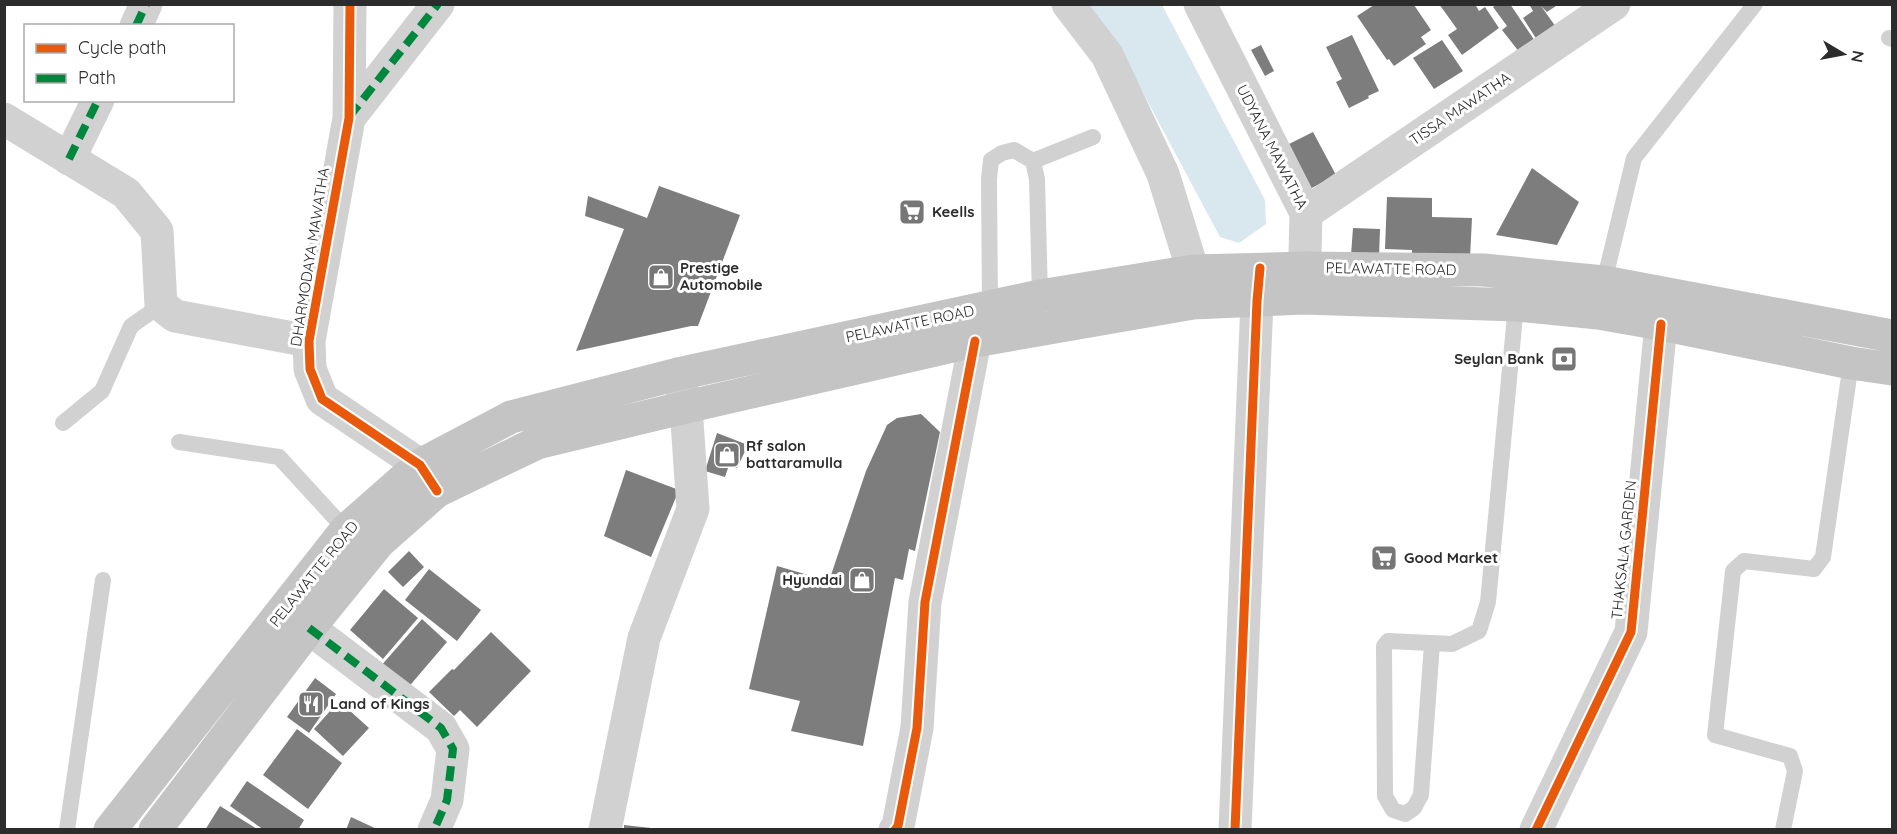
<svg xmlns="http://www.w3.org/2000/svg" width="1897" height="834" viewBox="0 0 1897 834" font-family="Quicksand,sans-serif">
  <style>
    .water { fill: #d9e7ee }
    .building { fill: #7d7d7d }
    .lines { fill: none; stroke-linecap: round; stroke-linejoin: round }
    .service { stroke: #d1d1d1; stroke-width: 16 }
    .minor { stroke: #d1d1d1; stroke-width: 33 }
    .primary { stroke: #c4c4c4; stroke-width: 33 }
    .quiet { stroke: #00873e; stroke-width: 8; stroke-dasharray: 15 8; stroke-linecap: butt }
    .cycleway-casing { stroke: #fff; stroke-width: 13 }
    .cycleway { stroke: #e8590c; stroke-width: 9 }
    .labels { text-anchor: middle; stroke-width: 6; stroke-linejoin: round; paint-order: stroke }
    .street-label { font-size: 15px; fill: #2c2c2c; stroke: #fff }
    .poi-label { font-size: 15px; font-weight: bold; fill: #2c2c2c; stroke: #fff; text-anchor: start }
  </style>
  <rect width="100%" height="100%" fill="#fff"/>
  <!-- water -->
  <path class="water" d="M1085,5H1162L1265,200L1266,224L1239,243L1220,237L1117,44Z"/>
  <!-- building -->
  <path class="building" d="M1439,4H1475L1479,11L1485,7L1499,28L1462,55L1448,35L1457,29Z
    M1497,4H1510L1535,41L1520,53L1502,30L1507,26L1493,7Z
    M1529,4H1559L1547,12L1541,6L1556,27L1537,40L1523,18L1533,11Z
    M1374,5H1414L1431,30L1421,37L1426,44L1394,66L1389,59L1387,60L1357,16Z
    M1352,35L1379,91L1368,96L1369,98L1349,108L1336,82L1342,79L1326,47Z
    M1442,40L1463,71L1434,89L1413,58Z
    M1261,45L1274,71L1265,76L1251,50Z
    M1313,132L1336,175L1310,189L1287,145Z
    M1532,168L1579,202L1557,245L1496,235Z
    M659,186L740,215L698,326H691L576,351L624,229L585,216L588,196L647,218Z
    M1387,197L1432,198V217L1472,218L1470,258L1412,257V250L1385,249Z
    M1353,228L1380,229L1379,257L1351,255Z
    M921,414L940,432L915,551L909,549L903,580L895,578L863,746L791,731L800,701L749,689L777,566L829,581L866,471L887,425L897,418Z
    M717,433L748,445L737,468L729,465L725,477L705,471Z
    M626,470L679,490L651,557L604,536Z
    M409,551L424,567L403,587L388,572Z
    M429,569L481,610L457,641L405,600Z
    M384,589L418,618L383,659L350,630Z
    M422,619L447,642L406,690L380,667Z
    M491,632L531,671L477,727L460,710L454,716L429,692L452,669L454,670Z
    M315,678L336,694L309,733L287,717Z
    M339,701L369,728L343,756L314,729Z
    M297,729L342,763L308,809L263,775Z
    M247,781L304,820L298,830H264L230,806Z
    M220,806L259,830H205Z
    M351,817L379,830H346Z
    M624,825L651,828V830H624Z"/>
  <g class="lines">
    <!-- service -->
    <path class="service" d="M1889,38L1892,39
      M1033,161L1093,137
      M1604,282L1634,158L1755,4
      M990,307L989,179L991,160L1002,153L1014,150L1033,161L1037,179L1040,296
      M63,423L102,391L131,326L161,305
      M179,442L279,457L346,530
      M1432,644L1421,795L1414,808L1405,814L1393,810L1385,796L1384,646L1388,641L1452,644L1479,631L1488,602L1516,305
      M67,830L103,580
      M1783,830L1795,771L1790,756L1715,735L1733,571L1744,561L1814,569L1823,557L1851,363"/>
    <!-- minor -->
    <path class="minor" d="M350,4L349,118L309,341L310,369L322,399L420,465L436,489
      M1068,4L1107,55L1163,174L1193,271V298
      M1200,4L1306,213L1304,295
      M136,26L146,4
      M349,118L438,4
      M4,119L126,193L157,231L161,305L175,316L309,341
      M69,159L98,100
      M1306,213L1614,4
      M309,628L441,728L453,749L447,800L434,830
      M605,830L644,638L693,509L686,407L678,374
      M895,830L898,826L917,728L925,602L975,341
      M1235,830L1257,301L1260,271
      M1536,830L1631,632L1661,324"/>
    <!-- primary -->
    <path class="primary" d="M110,830L346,530L420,465L511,417L678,374L1040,296L1193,271L1305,268L1484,270L1604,282L1892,336
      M155,830L309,628L379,542L437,491L537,443L686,407L975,341L1193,303L1304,298L1516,305L1598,313L1661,324L1851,363L1892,369"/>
    <!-- quiet -->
    <path class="quiet" d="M136,26L146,4
      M349,117L438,4
      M69,159L98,100
      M309,628L441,728L453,749L447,800L434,830"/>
    <defs>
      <path id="cycleway" d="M350,4L349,118L309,341L310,369L322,399L420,465L437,491
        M895,830L898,826L917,728L925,602L975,341
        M1235,830L1257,301L1260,268
        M1536,830L1631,632L1661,324"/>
    </defs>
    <!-- cycleway casing -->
    <use href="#cycleway" class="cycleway-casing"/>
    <!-- cycleway -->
    <use href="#cycleway" class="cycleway"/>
  </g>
  <!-- icons -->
  <defs>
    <symbol id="supermarket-square" viewBox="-11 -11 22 22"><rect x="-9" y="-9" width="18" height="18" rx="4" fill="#767676" stroke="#fff"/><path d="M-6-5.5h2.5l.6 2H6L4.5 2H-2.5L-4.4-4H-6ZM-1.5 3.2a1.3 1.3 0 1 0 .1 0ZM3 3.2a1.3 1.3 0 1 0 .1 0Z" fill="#fff"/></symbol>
    <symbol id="shop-square" viewBox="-11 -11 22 22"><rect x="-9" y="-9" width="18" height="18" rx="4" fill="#767676" stroke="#fff"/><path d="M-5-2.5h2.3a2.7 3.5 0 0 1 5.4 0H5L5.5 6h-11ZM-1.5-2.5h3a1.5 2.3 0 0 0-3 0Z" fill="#fff"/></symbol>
    <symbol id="bank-square" viewBox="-11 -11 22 22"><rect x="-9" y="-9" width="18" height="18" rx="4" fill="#767676" stroke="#fff"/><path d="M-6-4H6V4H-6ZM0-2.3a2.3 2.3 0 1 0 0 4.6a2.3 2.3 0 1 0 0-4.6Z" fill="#fff"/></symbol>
    <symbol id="restaurant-square" viewBox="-11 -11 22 22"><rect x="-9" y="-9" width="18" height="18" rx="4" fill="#767676" stroke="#fff"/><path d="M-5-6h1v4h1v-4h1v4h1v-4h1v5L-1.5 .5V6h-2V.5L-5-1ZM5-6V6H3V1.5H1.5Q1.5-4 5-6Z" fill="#fff"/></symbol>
  </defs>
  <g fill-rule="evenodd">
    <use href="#supermarket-square" x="897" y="197" width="30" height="30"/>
    <use href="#shop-square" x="646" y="262" width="30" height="30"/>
    <use href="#bank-square" x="1549" y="344" width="30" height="30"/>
    <use href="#shop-square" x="712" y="440" width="30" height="30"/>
    <use href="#supermarket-square" x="1369" y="543" width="30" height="30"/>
    <use href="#shop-square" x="847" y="565" width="30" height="30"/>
    <use href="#restaurant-square" x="296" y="689" width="30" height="30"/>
  </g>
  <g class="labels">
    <!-- street labels -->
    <g class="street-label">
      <text transform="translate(1460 109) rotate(-34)" y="5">TISSA MAWATHA</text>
      <text transform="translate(1272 147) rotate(63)" y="5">UDYANA MAWATHA</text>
      <text transform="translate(310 257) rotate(-81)" y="5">DHARMODAYA MAWATHA</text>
      <text transform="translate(1391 269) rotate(1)" y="5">PELAWATTE ROAD</text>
      <text transform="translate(910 324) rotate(-12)" y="5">PELAWATTE ROAD</text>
      <text transform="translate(1624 550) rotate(-84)" y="5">THAKSALA GARDEN</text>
      <text transform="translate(314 574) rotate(-51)" y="5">PELAWATTE ROAD</text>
    </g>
    <!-- poi labels -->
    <g class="poi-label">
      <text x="932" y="217">Keells</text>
      <text x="680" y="273">Prestige<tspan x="680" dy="17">Automobile</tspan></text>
      <text x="1544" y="364" text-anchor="end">Seylan Bank</text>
      <text x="746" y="451">Rf salon<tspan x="746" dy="17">battaramulla</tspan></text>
      <text x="1404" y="563">Good Market</text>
      <text x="842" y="585" text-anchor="end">Hyundai</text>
      <text x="330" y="709">Land of Kings</text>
    </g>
  </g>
  <!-- border -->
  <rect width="1897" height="834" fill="none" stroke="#2c2c2c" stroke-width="12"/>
  <!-- legend -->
  <rect x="24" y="24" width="210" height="78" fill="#ffffff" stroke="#ababab" stroke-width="1.5"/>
  <rect x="36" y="44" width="30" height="9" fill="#e8590c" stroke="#ababab" stroke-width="1.5"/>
  <text x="78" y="54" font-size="18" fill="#2c2c2c">Cycle path</text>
  <rect x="36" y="74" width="30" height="9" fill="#00873e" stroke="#ababab" stroke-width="1.5"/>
  <text x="78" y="84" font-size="18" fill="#2c2c2c">Path</text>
  <!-- north arrow -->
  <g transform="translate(1843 54) rotate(100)" stroke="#ffffff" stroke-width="4.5" paint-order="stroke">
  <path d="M0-4.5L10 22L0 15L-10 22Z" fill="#2c2c2c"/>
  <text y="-9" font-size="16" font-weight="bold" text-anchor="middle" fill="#2c2c2c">N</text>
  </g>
</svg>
